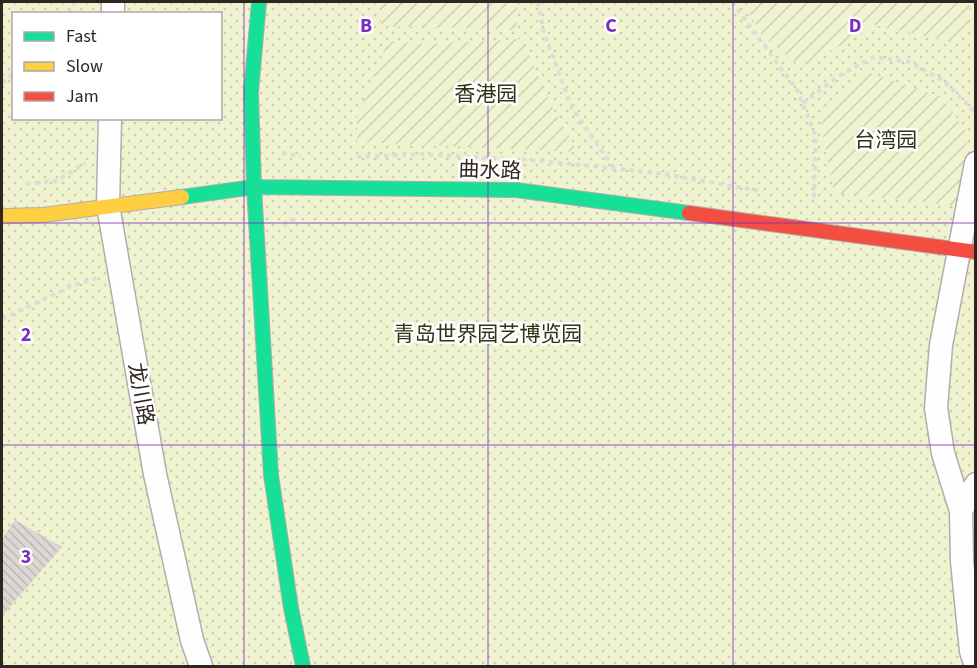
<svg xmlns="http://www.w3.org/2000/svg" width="977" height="668" viewBox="0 0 977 668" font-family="'Source Sans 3','Noto Sans SC',sans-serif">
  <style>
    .park { fill: url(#park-dots); fill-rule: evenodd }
    .garden { fill: url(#garden-furrows) }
    .building { fill: url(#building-back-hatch) }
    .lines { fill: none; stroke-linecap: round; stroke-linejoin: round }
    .street-casing { stroke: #b2adaa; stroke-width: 25 }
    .fast-casing { stroke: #b2adaa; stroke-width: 16 }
    .slow-casing { stroke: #b2adaa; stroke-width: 16 }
    .jam-casing { stroke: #b2adaa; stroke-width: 16 }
    .path { stroke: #dddcdb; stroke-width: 4; stroke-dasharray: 4.5 4.5; stroke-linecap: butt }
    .street { stroke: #fffefe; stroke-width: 22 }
    .fast { stroke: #16e098; stroke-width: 14 }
    .slow { stroke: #ffcf43; stroke-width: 14 }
    .jam { stroke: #f24e42; stroke-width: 14 }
    .grid { fill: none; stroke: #7b2cbf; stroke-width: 1.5; stroke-opacity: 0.55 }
    .labels { text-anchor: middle; stroke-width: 5; stroke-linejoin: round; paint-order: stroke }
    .park-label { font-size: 21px; fill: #2f3313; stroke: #fff }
    .street-label { font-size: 21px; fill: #2f2622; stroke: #fff }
    .grid-label { font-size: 20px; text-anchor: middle; font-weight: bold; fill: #7b2cbf; stroke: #fff; stroke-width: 5; stroke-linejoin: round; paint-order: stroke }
  </style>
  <defs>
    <pattern id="park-dots" width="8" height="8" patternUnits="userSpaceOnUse" patternTransform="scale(1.5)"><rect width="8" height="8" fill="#eff3d0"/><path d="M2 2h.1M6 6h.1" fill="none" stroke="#cdd0b2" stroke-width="1.8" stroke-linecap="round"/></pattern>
    <pattern id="garden-furrows" width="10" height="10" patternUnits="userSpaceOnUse" patternTransform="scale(1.5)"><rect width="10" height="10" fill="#eff3d0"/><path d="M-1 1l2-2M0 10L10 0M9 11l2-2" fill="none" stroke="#cdd0b2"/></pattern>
    <pattern id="building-back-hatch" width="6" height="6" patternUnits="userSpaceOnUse" patternTransform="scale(1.5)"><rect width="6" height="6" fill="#ddd7d4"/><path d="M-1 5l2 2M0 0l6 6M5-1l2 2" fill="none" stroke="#beb8b6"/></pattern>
  </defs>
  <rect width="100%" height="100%" fill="#fcfaf8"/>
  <!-- park -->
  <path class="park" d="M2,2H975V666H2ZM14,14H220V118H14Z"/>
  <!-- garden -->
  <path class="garden" d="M381,2H517V30L381,26Z
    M743,2H969V29L950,42L874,25L849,41L800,67L761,34Z
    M522,39L551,105L578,152L357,142V117L388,41L426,44Z
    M867,72L942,97L968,135L959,206L834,193L820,119L823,107Z"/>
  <!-- building -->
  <path class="building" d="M15,520L62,547L2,616V539Z"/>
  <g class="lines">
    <defs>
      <path id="street" d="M113,14V2
        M110,118L108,206L155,474L192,640L201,666
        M976,163L941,345L936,408L943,453L961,511L962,561L971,651L976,666
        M961,511L976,484"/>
      <path id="fast" d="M259,2L251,92L254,187L271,475L291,608L303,666
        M182,197L254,187L516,190L689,213"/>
      <path id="slow" d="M2,216L43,215L182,197"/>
      <path id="jam" d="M689,213L976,252"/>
    </defs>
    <!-- street casing -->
    <use href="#street" class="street-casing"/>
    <!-- fast casing -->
    <use href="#fast" class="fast-casing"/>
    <!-- slow casing -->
    <use href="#slow" class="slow-casing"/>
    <!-- jam casing -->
    <use href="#jam" class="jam-casing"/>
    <!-- path -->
    <path class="path" d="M538,2L544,33L572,108L613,167
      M732,2L797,90L816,137L814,201
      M69,14L75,2
      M2,83L14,73
      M803,103L839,76L874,57L910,62L944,81L976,113
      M282,153L301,156
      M357,157L423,154L508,159
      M522,159L658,173L761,191
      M26,184L57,181L85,163
      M283,224L298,218
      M2,319L72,286L97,278"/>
    <!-- street -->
    <use href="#street" class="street"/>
    <!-- fast -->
    <use href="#fast" class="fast"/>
    <!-- slow -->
    <use href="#slow" class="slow"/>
    <!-- jam -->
    <use href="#jam" class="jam"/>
  </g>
  <!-- grid -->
  <path class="grid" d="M244,2V666M488,2V666M733,2V666M2,223H976M2,445H976"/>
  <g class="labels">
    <!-- park labels -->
    <g class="park-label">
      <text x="486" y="101">香港园</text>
      <text x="886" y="147">台湾园</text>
      <text x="488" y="341">青岛世界园艺博览园</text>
    </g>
    <!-- street labels -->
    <g class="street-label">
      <text transform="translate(490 170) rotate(2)" y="7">曲水路</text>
      <text transform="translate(141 394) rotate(80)" y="7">龙川路</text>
    </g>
  </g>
  <g class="grid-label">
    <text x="366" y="32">B</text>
    <text x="611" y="32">C</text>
    <text x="855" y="32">D</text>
    <text x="26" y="341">2</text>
    <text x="26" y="563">3</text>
  </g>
  <!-- border -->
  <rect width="977" height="668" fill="none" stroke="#2f2622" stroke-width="6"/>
  <!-- legend -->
  <rect x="12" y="12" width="210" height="108" fill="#ffffff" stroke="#aca8a7" stroke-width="1.5"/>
  <rect x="24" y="32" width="30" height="9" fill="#16e098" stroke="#aca8a7" stroke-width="1.5"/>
  <text x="66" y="42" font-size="18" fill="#2f2622">Fast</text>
  <rect x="24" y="62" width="30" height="9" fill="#ffcf43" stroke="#aca8a7" stroke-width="1.5"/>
  <text x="66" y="72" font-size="18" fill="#2f2622">Slow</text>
  <rect x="24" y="92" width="30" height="9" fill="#f24e42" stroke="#aca8a7" stroke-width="1.5"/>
  <text x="66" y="102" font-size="18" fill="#2f2622">Jam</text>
</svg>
